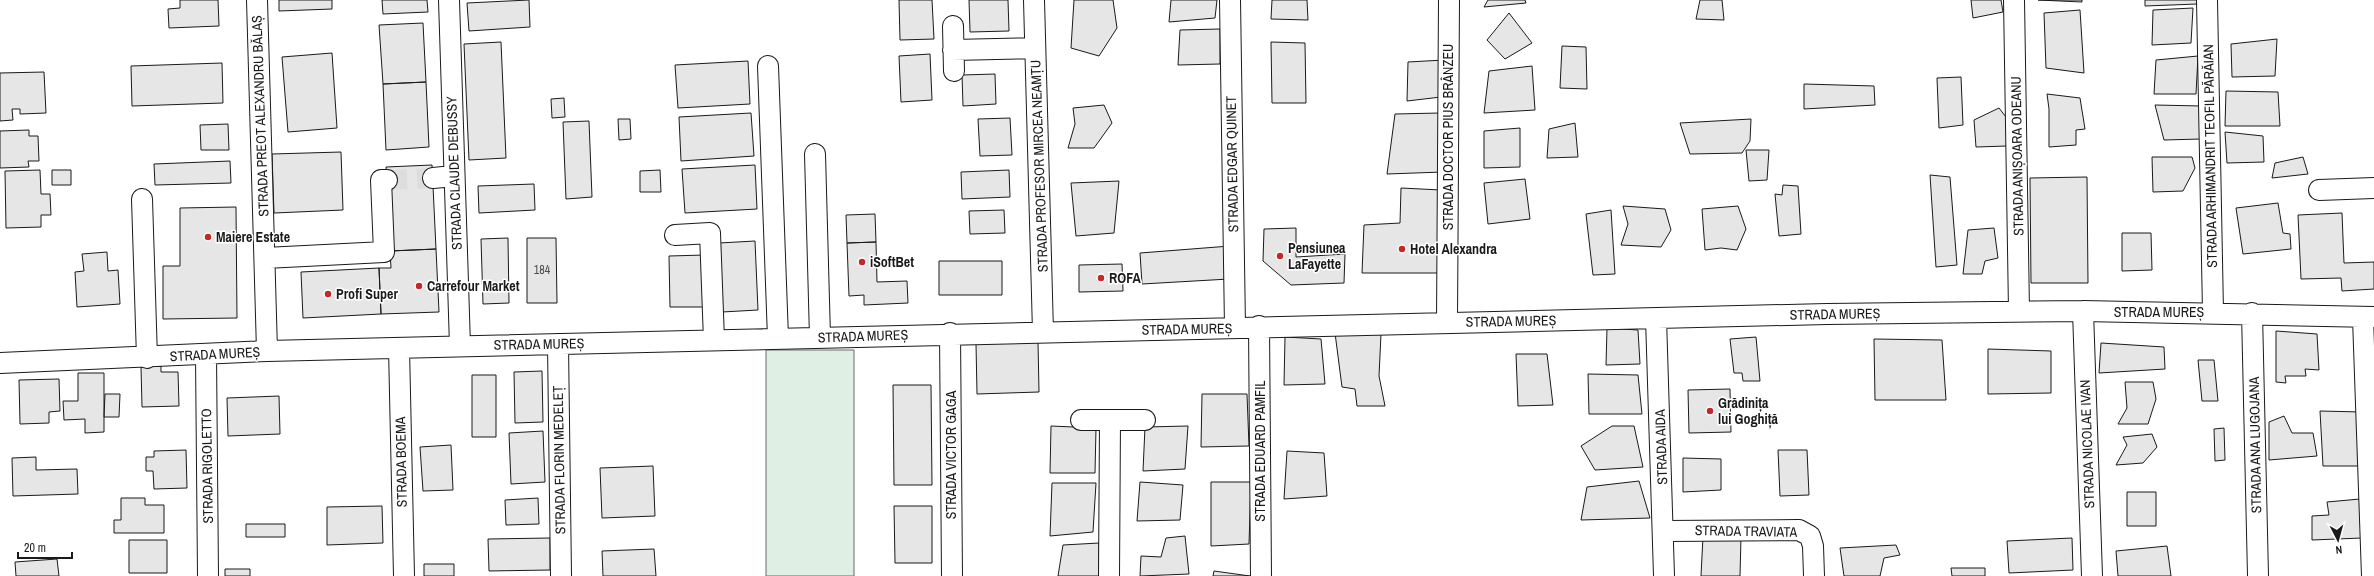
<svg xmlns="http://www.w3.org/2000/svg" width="2374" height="576" viewBox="0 0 2374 576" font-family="'Archivo Narrow',sans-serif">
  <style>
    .green { fill: #e0efe3; stroke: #6a6a6a }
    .building { fill: #e6e6e6; stroke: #1a1a1a }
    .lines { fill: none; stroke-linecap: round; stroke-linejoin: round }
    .minor-tunnel { stroke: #ddd; stroke-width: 20; stroke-dasharray: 20 10; stroke-linecap: butt }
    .minor-casing { stroke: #1a1a1a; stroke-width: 22 }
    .minor { stroke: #fff; stroke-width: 20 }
    .poi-dot { fill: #c62828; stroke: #fff; stroke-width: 1.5 }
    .labels { text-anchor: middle; stroke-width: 3; stroke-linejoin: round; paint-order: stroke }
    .number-label { font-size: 12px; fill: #4d4d4d }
    .street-label { font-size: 14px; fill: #1a1a1a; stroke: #fff }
    .poi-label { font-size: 14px; font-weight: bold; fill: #1a1a1a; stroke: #fff; text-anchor: start }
  </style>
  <rect width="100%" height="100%" fill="#fff"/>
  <!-- green -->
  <path class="green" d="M766,350H854V576H766Z"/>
  <!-- building -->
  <path class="building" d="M180,0H218L219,26L169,28L168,9L180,8Z
    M279,0H332V9L279,11Z
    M382,0H427L428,12L383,14Z
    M529,0L530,27L469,31L467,3Z
    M899,0H932L934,39L900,40Z
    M969,0H1008L1009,31L970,32Z
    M1074,0H1113L1117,28L1099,56L1071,48Z
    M1171,0H1217L1215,18L1169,22Z
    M1272,0H1307L1308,20L1271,19Z
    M1488,0H1525L1526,3L1484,7Z
    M1700,0H1722L1724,20L1696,19Z
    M1971,0H2001L2003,12L1973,18Z
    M2038,0H2082V2Z
    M2145,0H2197V4L2145,6Z
    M2193,8L2191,43L2152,45L2153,10Z
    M2080,10L2084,73L2046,68L2044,13Z
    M1509,13L1532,43L1505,59L1487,40Z
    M423,23L426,82L383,84L379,25Z
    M1220,29V64L1178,65L1180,30Z
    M2277,39L2275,76L2232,77L2231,44Z
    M501,42L506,158L469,160L464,44Z
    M1271,42L1305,43L1306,103H1272Z
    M1562,46L1586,47L1587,89L1560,88Z
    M332,53L337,128L288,132L282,57Z
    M930,54L932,100L901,102L899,56Z
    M2198,56L2196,94H2154L2156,60Z
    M1444,60L1441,97L1407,101L1408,62Z
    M748,61L750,104L678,108L675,65Z
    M222,63L223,103L132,106L131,66Z
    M1532,66L1535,110L1484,113L1489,71Z
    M44,72L46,113L20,114V109H12L13,120L0,121V73Z
    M995,74L996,104L963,106L962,75Z
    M1961,77L1963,125L1939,128L1937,78Z
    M426,82L429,147L386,150L383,84Z
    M1804,84L1874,86L1875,105L1804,109Z
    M2226,91L2278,92L2280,126H2225Z
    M2047,94L2080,98L2085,129L2076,130V145L2049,147V109Z
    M564,98L565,117L552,118L551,99Z
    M1104,105L1112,123L1094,148H1068L1075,124L1073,108Z
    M2155,105L2202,106L2201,139L2164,140Z
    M1999,108L2009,121L2007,146L1976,147L1974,120Z
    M751,113L754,156L681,161L679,117Z
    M1440,113L1443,172L1387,174L1395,114Z
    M1010,118L1012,155L980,156L978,119Z
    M618,119H630L631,139L619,140Z
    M1751,119L1750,141L1742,153L1690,154L1680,123Z
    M589,121L592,197L566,199L563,122Z
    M1575,123L1578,157L1547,158L1549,129Z
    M228,124L229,150H201L200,125Z
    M1520,128V167L1484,168V131Z
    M29,130V136H38L39,161H28L29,167L0,168V131Z
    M2225,132L2263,136L2264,162L2227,163Z
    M1746,150H1769L1767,180L1749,181Z
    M341,152L343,210L274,213L272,154Z
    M2152,157H2192L2195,168L2183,191L2153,192Z
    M2303,157L2308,174L2272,178L2275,163Z
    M230,161L231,183L155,185L154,164Z
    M432,165L436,249L390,251L386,167Z
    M755,165L757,209L685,213L682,169Z
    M40,170L41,194H50L51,215H41V227L6,228L5,171Z
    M52,170H71V185H52Z
    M660,170L661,192H640V171Z
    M1009,170L1010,197L962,199L961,172Z
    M1930,175L1950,177L1957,265L1936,267Z
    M2087,177L2088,283H2031L2030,178Z
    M1525,179L1530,219L1488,224L1484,183Z
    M1119,181L1114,233L1076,236L1071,183Z
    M534,184L535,210L479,213L478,186Z
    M1783,185L1798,186L1801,234L1779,236L1775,194L1782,195Z
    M1401,188L1441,190L1439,273H1362L1364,225L1400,223Z
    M2278,203L2283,233L2290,234L2291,249L2243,254L2236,208Z
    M1623,206L1665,209L1671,230L1661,247L1621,245L1628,224Z
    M1738,206L1746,229L1737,250L1721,248L1705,250L1702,209Z
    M236,207L237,318L163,319V266H180V208Z
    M1004,210L1005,233L970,234L969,211Z
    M1611,210L1615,274L1593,275L1586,214Z
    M2342,213L2344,263L2374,262V289L2342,291L2341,278L2301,279L2298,215Z
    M875,214L876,242L847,243L846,215Z
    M1296,228V257L1345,254L1344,283L1291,285L1263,261L1264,229Z
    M1994,228L1998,258L1985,261L1982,274H1963L1968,230Z
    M2122,233H2151L2152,270L2122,271Z
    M508,238L509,303L483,304L481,239Z
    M527,238H556L557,303H527Z
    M755,241L758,310L722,312L719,243Z
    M876,242L877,282L907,281L908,303L864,305V295L849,296L847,243Z
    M1230,246L1229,279L1142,284L1140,253Z
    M436,249L439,312L381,314L379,268H391L390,251Z
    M107,252L108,271L118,270L120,304L77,307L75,272L84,271L82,254Z
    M705,255L706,307H670L669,256Z
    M939,261H1002V295H939Z
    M1122,264L1123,291L1079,292V265Z
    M379,268L381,314L303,318L301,272Z
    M1607,328L1638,330L1640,364L1606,365Z
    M2276,331L2317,334L2319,370L2305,369L2306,376H2285L2286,383L2276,382Z
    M1335,333L1381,334L1379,376L1385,406H1357L1355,389L1342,387Z
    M1285,337L1321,339L1325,384L1284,385Z
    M1756,337L1760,381H1743L1742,373H1734L1730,339Z
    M1874,339L1942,340L1946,400H1875Z
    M1038,342L1039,392L977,394L976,344Z
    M2101,343L2164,347L2165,369L2099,373Z
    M1988,349L2051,351V393L1988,394Z
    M1516,354H1547L1553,405L1518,406Z
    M2198,360H2214L2218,401H2202Z
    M161,366V372H178L179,406L142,407L141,367Z
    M542,371L543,422L515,423L514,372Z
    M78,373H104V432L85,433V419L64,420L63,401H78Z
    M1588,374L1638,375L1642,414H1589Z
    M472,375H496V437H472Z
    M59,379L60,411L49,412V423L20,424L19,380Z
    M2125,382H2153L2156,399L2148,424H2118L2127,408Z
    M893,385H931L932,485H894Z
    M1730,389L1731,432L1689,433L1688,390Z
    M105,394H120L119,417H104Z
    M1202,394H1247L1249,446L1201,447Z
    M279,396L280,434L228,436L227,398Z
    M2320,411L2362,412V466H2323Z
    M2284,416L2292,433H2313L2317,456L2269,460V422Z
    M1051,426L1096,428L1095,473H1050Z
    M1188,426L1185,469L1143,471L1145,427Z
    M1612,426H1634L1643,467L1595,470L1581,446Z
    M2224,428L2225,460L2215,461L2214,429Z
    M543,431L545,482L511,484L509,433Z
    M2152,434L2157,447L2143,463L2116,465L2127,445L2123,437Z
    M451,445L453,490L423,491L420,447Z
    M186,450L187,488L154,489L153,471H146V457H154V451Z
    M1778,450H1807L1809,495L1780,496Z
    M1287,451L1324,453L1327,496L1284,499Z
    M36,457V470L77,469L78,494L13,496L12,458Z
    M1683,458L1721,459V490L1683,492Z
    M653,466L655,516L602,518L600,468Z
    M1639,481L1650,518L1581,520L1587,487Z
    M1140,482L1183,485L1180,520L1137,521Z
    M1211,482H1251L1249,544L1211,546Z
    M1052,483H1096L1093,532L1050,536Z
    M2127,492H2156V526H2127Z
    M121,498H145V505H164V533H114V520H121Z
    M538,498L539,524L506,525L505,500Z
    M2360,499L2362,538L2312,540V516L2329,515L2327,502Z
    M382,506L383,543L327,545V507Z
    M894,506H932V563H895Z
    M246,524H285V537H246Z
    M1185,536L1189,574L1140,576L1141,556L1161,557L1166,538Z
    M1703,536L1741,537L1740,576H1701Z
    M550,538V570L489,571L488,539Z
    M2072,538L2073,570L2009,573L2007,541Z
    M129,540H167V573H129Z
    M1099,543V576H1058L1063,545Z
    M1896,545L1900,555L1884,558L1880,576H1844L1840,548Z
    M2167,546L2171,576H2118L2116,551Z
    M654,549L656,576H603L602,551Z
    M57,559L59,576H16L15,562Z
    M424,564H454V576H424Z
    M1951,568H1985V576H1952Z
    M225,569H250V576H225Z
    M1214,571L1250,576H1213Z"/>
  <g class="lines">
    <!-- minor-tunnel -->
    <path class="minor-tunnel" d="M387,180L433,178"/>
    <defs>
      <path id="minor" d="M257,0L267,351
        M449,0L460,346
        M1034,0L1043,332
        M1230,0L1235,327
        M2014,0L2019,311
        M2207,0L2213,312
        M953,26L954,71
        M953,50L1035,48
        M768,66L778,338
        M815,154L820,337
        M433,178L454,176
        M2319,190L2374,188
        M142,199L147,358
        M675,235L710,233L714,340
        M265,258L384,252L381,180H387
        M2083,311L2092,576
        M2252,313L2258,576
        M1656,318L1664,576
        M2363,318L2372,576
        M1447,322L1449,0
        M1259,326L1261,576
        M950,333L952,576
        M558,344L561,576
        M399,348L404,576
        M206,355L208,576
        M0,363L267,351L1827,314L2083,311L2374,317
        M1081,420H1145
        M1664,531L1799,530L1810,536L1813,546L1814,576
        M1109,576L1110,420"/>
    </defs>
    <!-- minor casing -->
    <use href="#minor" class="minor-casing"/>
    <!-- minor -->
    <use href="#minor" class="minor"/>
  </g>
  <!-- markers -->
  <g class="poi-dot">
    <circle cx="208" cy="237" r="4"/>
    <circle cx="1402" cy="249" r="4"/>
    <circle cx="1280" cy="256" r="4"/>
    <circle cx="862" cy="262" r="4"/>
    <circle cx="1101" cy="278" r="4"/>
    <circle cx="419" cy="286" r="4"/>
    <circle cx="328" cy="294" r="4"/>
    <circle cx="1710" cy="411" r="4"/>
  </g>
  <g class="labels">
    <!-- number labels -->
    <g class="number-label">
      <text x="542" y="274">184</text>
    </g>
    <!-- street labels -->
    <g class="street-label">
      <text transform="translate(260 116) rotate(-92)" y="5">STRADA PREOT ALEXANDRU BĂLAȘ</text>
      <text transform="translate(1448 137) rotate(-90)" y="5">STRADA DOCTOR PIUS BRÂNZEU</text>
      <text transform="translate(2017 156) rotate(-91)" y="5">STRADA ANIȘOARA ODEANU</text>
      <text transform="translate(2210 156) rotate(-91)" y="5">STRADA ARHIMANDRIT TEOFIL PĂRĂIAN</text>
      <text transform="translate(1232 164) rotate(-91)" y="5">STRADA EDGAR QUINET</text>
      <text transform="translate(1039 166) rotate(-92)" y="5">STRADA PROFESOR MIRCEA NEAMȚU</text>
      <text transform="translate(454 173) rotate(-92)" y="5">STRADA CLAUDE DEBUSSY</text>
      <text x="2159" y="317">STRADA MUREȘ</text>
      <text transform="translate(1835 314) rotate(-1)" y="5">STRADA MUREȘ</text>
      <text transform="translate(1511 321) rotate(-1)" y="5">STRADA MUREȘ</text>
      <text transform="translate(1187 329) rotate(-1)" y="5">STRADA MUREȘ</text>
      <text transform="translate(863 336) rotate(-2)" y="5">STRADA MUREȘ</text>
      <text transform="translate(539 344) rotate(-1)" y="5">STRADA MUREȘ</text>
      <text transform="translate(215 354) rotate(-3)" y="5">STRADA MUREȘ</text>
      <text transform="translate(2087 444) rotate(-92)" y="5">STRADA NICOLAE IVAN</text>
      <text transform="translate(2255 445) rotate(-91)" y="5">STRADA ANA LUGOJANA</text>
      <text transform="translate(1661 447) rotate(-92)" y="5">STRADA AIDA</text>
      <text transform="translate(1260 451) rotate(-90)" y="5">STRADA EDUARD PAMFIL</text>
      <text transform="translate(951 455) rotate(-90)" y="5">STRADA VICTOR GAGA</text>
      <text transform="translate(559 460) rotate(-91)" y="5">STRADA FLORIN MEDELEȚ</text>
      <text transform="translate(401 462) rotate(-91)" y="5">STRADA BOEMA</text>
      <text transform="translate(207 466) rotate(-91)" y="5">STRADA RIGOLETTO</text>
      <text transform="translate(1746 531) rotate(1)" y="5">STRADA TRAVIATA</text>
    </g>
    <!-- poi labels -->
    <g class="poi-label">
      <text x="216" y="242">Maiere Estate</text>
      <text x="1288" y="253">Pensiunea<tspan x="1288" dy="16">LaFayette</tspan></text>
      <text x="1410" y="254">Hotel Alexandra</text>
      <text x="870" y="267">iSoftBet</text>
      <text x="1109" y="283">ROFA</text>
      <text x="427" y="291">Carrefour Market</text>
      <text x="336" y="299">Profi Super</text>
      <text x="1718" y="408">Grădinița<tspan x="1718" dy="16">lui Goghiță</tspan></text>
    </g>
  </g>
  <!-- north arrow -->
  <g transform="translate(2338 540) rotate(174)" stroke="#ffffff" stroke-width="3" paint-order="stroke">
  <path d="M0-3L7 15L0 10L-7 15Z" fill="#1a1a1a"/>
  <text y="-6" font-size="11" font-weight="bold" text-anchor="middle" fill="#1a1a1a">N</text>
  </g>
  <!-- scale -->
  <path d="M18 552v6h54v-6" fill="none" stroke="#1a1a1a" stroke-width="2"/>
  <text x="24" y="552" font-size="12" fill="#1a1a1a" stroke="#ffffff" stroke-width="3" paint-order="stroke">20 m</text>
</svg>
